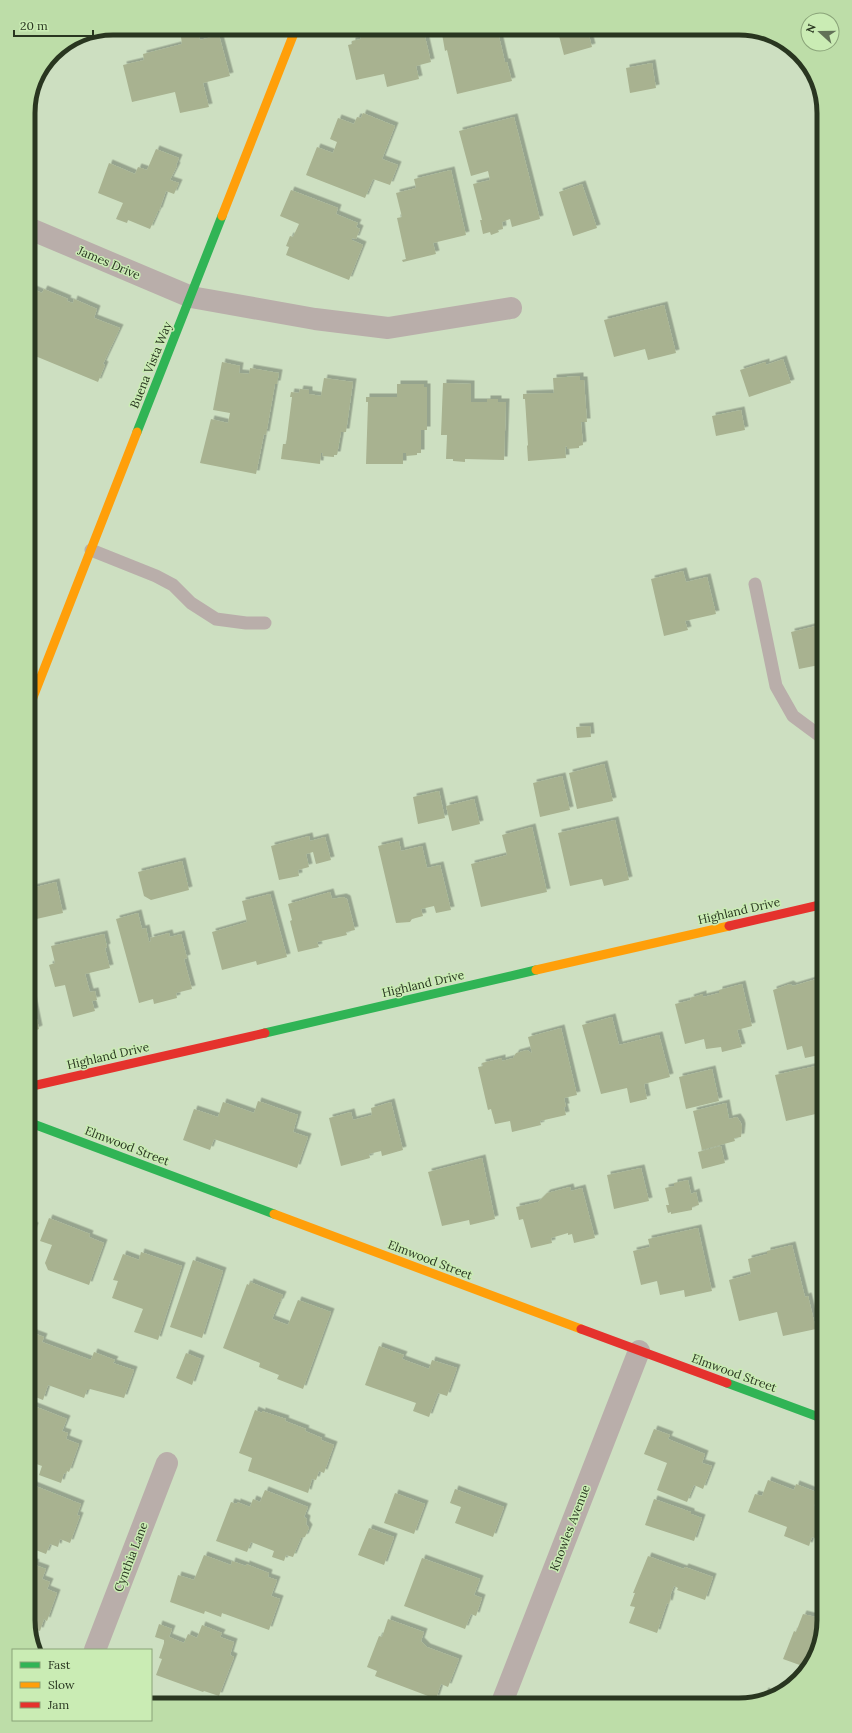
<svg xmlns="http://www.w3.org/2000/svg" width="852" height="1733" viewBox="0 0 852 1733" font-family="Lora,serif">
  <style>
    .building { fill: #a8b290; filter: url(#shadow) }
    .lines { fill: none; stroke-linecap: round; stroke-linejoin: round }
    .lane { stroke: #b9aeaa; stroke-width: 13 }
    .street { stroke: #b9aeaa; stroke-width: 22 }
    .fast { stroke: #30b455; stroke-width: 9 }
    .slow { stroke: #ff9f0a; stroke-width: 9 }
    .jam { stroke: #e5322d; stroke-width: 9 }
    .labels { text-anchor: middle; stroke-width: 3; stroke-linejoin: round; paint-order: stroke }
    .street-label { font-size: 12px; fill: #293620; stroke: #caecb4 }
    .rim { fill: none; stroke: #293620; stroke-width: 5 }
  </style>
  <defs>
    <filter id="shadow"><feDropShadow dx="3.5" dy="-3.5" stdDeviation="0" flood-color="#0004"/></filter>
  </defs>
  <rect width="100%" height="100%" fill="#cddfc1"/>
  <!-- building -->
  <path class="building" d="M358,28H381L382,34L387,33L386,28H423L431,62L416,66L419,79L387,87L384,74L356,80L348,45L352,44V41L361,39Z
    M441,28H497L505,62H507L512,81L457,94L447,50L445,51Z
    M557,28H587L592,47L564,55Z
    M198,33L200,40L219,35L230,76L203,83L209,107L180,113L175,92L132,102L123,65L144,60L143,54L182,44L181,37Z
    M652,63L656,88L630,93L626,68Z
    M363,113L395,126L382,159L398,165L390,185L373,179L365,198L306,175L317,147L333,153L337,142L330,139L338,118L354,124L357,117L361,118Z
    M514,117L540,219L512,227L510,219L502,222L503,229L498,230L499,232L491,235L490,232L483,234L480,220H482L473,184L490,180L488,171L471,176L459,131Z
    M156,149L179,158L176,165L177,166L170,180L179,183L174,194L166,191L159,211H158L150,229L128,220L127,223L116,219L123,203L98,193L109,163L135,174L138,167L147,170Z
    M451,170L466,235L433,243L436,254L403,262L402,260L406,259L397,218L402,217L396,193L416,188L414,179Z
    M582,184L597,228L573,236L559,192Z
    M291,190L338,208L336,214L358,223L356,227L360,229L356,239L352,238V240L363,245L349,280L286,255L289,247L286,246L290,236L293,237L299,224L280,216Z
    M28,287L42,293L44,289L68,299L67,301L73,303L74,299L97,309L94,318L120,328L103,364L105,365L98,382L28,353Z
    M664,305L676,353L648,360L645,349L614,357L604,320Z
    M783,359L791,383L749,397L740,370L766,362V365Z
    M222,362L240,366L239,373L249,374L250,368L279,373L277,384H275L266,435L264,434L256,474L200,463L211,419L228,423L230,413L213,410Z
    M580,376V380H584L587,422H581L583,445L579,446V448L567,449V446L565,447L566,458L528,461L527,446L528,445L525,399H523V394L554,393L553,378Z
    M324,378L353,382L346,432H341L337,455H334V457L322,456L323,453H321L320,464L281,459L283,444H286L292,397H290L291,392L299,393L300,389L309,390V394L321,396Z
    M443,383L471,384V402H487V399H498V402H506L504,460L465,459V462L453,461V459H446L447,435H441Z
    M397,384H424V387H427V430H421V453H417V455L406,456V453H403V464H366L368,402H366V397H397Z
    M741,410L745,430L716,436L712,416Z
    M683,571L686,582L707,577L716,614L685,621L688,630L664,636L651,579Z
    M824,624V664L799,669L791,632Z
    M590,726L591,737L577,738L576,727Z
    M604,764L613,801L577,809L569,773Z
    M562,776L570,810L540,817L533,783Z
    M439,791L445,818L418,824L413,797Z
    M474,799L480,824L452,831L446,806Z
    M615,820L629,880L604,886L602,879L570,886L558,833Z
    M532,827L547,892L481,907L471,864L507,855L502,835Z
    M309,836L310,841L325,837L331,860L316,864L313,852L306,854L309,867L298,870L299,876L279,880L271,846Z
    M399,841L401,851L422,846L427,868L440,865L451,910L436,913L434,906L421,909L423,916L412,919L410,922L396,923L378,846Z
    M182,861L189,890L151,900L144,896L138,872Z
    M56,882L63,913L32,920L31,914L28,915V889Z
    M330,892L332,899L343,897L347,899L355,930L346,932L347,935L317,942L319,947L298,952L290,921L292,920L288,904Z
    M270,894L287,957L257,965L256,961L222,970L212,932L247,922L242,901Z
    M138,913L142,929L146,928L149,942L151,941L150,938L169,933L170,937L181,934L187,958L184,959L192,989L176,993L177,998L154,1004L153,999L139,1003L116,919Z
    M104,934L107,947L105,948L110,968L85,974L90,992L95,991L97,1000L92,1001L95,1011L73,1017L65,985L55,987L49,965L55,963L51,946Z
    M823,977L824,1054L805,1058L802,1046L787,1050L773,990L790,984L793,986Z
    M742,984L752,1026L737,1030L742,1047L722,1052L721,1047L706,1049L704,1039L685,1044L675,1004L691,1000L690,998L703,994V997L719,993V990Z
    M28,985H30L39,1029L29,1033Z
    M612,1017L619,1045L659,1035L670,1077L644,1084L647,1099L630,1103L627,1088L601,1094L582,1025Z
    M561,1028L577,1095L564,1098L566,1107H564L566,1115L540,1121L541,1125L512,1132L510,1121L495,1124L491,1109L488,1110L478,1067L483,1066L482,1063L502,1058V1061L513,1058L516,1053L527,1050L532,1053L528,1037Z
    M816,1066L824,1103V1112L786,1121L775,1075Z
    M712,1069L719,1101L686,1109L679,1077Z
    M258,1101L298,1115L293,1132L308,1137L297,1168L214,1139L210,1150L183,1140L194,1109L218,1117L223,1102L254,1113Z
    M391,1102L403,1150L382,1156L381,1151L369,1154L370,1158L341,1166L329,1118L351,1112L353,1120L372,1115L371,1108Z
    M726,1103L729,1119L737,1117L741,1123L742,1127L741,1137L734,1138L735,1141L702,1150L693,1111Z
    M721,1146L725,1163L702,1169L698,1152Z
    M482,1158L495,1219L470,1225L469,1220L442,1226L428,1172Z
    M641,1168L649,1201L614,1209L607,1175Z
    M688,1180L691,1194L696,1192L699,1205L692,1207V1210L671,1214V1212L668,1213L666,1205H669L665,1188L674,1186V1183Z
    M570,1187L571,1191L582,1188L595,1238L574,1243L572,1234L568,1235V1233L551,1238L552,1243L531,1248L523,1219L519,1220L516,1207L538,1202L547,1193Z
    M49,1218L90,1234L89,1237L104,1243L89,1285L48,1270L45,1263L52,1245L40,1241Z
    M28,1224L35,1226L28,1245Z
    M698,1228L712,1291L685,1297L684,1290L660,1295L657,1281L641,1285L633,1251L650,1247L648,1239Z
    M792,1245L805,1297L808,1296L816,1329L783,1336L777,1312L739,1321L729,1280L751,1274L748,1259L767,1254V1251Z
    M141,1252L182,1266L158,1340L134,1332L143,1309L112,1298L118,1281L113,1280L123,1254L139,1260Z
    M193,1260L223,1271L202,1338L170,1327Z
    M250,1282L283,1295L280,1302H279L272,1319L288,1325L298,1300L331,1312L303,1389L277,1379L279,1375L259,1367L260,1363L223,1348L247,1284L249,1285Z
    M28,1331L44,1337L42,1342L91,1360L94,1352L115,1360L113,1363L134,1370L124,1398L90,1389L89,1390H87L84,1398L48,1385L43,1400L28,1394Z
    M379,1346L404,1355L402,1359L429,1369L432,1360L457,1368L447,1396L438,1393L429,1417L413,1411L416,1403L365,1385Z
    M186,1353L201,1359L192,1385L176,1378Z
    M29,1404L67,1419L62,1431L68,1433L66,1439L79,1444L69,1472L67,1471L66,1474L64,1473L61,1483L39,1475L42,1466L28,1461Z
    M255,1410L262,1413V1411L286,1419L285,1421L306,1429L305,1431L322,1438L321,1440L334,1445L324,1473L319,1471L316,1480L312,1479L308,1493L248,1471L252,1458L239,1453Z
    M654,1429L670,1435L668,1439L705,1454L702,1463L712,1466L703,1489L694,1485L687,1502L657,1490L667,1463L644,1454Z
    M768,1480L794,1490L796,1484L819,1493L814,1506L824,1510V1541L812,1537L809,1546L784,1536L787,1527L748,1512L755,1494L762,1496Z
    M28,1483L81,1504L77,1515L80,1516L70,1543L60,1539L58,1547L50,1544L46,1554L28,1547Z
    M455,1489L504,1507L493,1537L455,1523L461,1507L450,1503Z
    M265,1490L308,1507L304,1517L307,1519L306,1524L309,1528L305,1537L301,1538L293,1557L286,1555L284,1561L272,1557L274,1551L251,1542L247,1552L216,1541L231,1502L237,1504V1502L250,1507L253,1499L260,1502Z
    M395,1493L425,1504L414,1534L384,1523Z
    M654,1499L691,1512V1514L702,1518L694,1541L645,1525Z
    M369,1528L394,1537L384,1565L358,1555Z
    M204,1555L231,1565L232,1561L246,1566V1564L269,1573L268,1577L277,1580L271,1596L280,1599L269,1630L222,1613L221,1617L205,1611L204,1614L170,1602L178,1575L194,1580Z
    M648,1556L684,1569L685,1567L713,1577L705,1600L677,1590L678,1588L674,1586L670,1596H671L669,1604L667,1603L657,1633L629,1623L635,1607L630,1606L635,1593H633Z
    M422,1558L480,1579L474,1595L482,1598L476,1616L471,1614L465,1629L404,1606Z
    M28,1560L36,1563L35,1565L46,1569L42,1579L50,1582L47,1589L57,1593L47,1621L44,1619L40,1631L29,1627L28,1620Z
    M803,1614L824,1619L808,1668L783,1659L794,1631L796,1632Z
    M388,1619L424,1632L421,1641L427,1647L459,1659L448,1687L441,1684L436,1699L375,1676L377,1671L367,1667L379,1636L382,1637Z
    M159,1624L172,1629L169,1637L184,1643L188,1634L197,1638L202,1625L222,1633L220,1637L234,1642L230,1655L234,1657L219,1696L204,1691L203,1692L156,1675L162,1659L159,1658L164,1643V1640L155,1637Z
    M775,1690L780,1691L771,1699L761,1701L765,1691L774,1695Z"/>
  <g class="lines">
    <!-- lane -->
    <path class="lane" d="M91,550L156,576L173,585L191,603L216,619L246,623H265
      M755,584L776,686L793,716L824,739"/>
    <!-- street -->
    <path class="street" d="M28,228L191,297L315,319L388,328L511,308
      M95,1650L167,1463
      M501,1705L639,1351"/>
    <!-- fast -->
    <path class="fast" d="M137,432L222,216
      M265,1033L536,970
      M28,1122L274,1214
      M727,1383L824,1419"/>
    <!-- slow -->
    <path class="slow" d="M222,216L296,28
      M28,710L137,432
      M536,970L729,926
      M274,1214L581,1329"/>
    <!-- jam -->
    <path class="jam" d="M729,926L824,904
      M28,1087L265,1033
      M581,1329L727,1383"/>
  </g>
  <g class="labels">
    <!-- street labels -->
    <g class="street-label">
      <text transform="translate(109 263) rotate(23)" y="4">James Drive</text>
      <text transform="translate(151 365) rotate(-68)" y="4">Buena Vista Way</text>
      <text transform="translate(739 911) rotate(-13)" y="4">Highland Drive</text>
      <text transform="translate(423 984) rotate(-13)" y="4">Highland Drive</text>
      <text transform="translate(108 1056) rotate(-13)" y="4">Highland Drive</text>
      <text transform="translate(127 1146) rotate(21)" y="4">Elmwood Street</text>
      <text transform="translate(430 1260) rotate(21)" y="4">Elmwood Street</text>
      <text transform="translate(734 1373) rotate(20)" y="4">Elmwood Street</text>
      <text transform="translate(570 1528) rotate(-69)" y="4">Knowles Avenue</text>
      <text transform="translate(131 1557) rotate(-69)" y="4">Cynthia Lane</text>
    </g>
  </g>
  <!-- crop -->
  <path d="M0 0H852V1733H0ZM113 35H739A78 78 0 0 1 817 113V1620A78 78 0 0 1 739 1698H113A78 78 0 0 1 35 1620V113A78 78 0 0 1 113 35Z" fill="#bddda8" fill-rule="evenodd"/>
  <path class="rim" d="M113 35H739A78 78 0 0 1 817 113V1620A78 78 0 0 1 739 1698H113A78 78 0 0 1 35 1620V113A78 78 0 0 1 113 35Z"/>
  <!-- legend -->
  <rect x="12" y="1649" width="140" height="72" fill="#caecb4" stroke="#8aa379"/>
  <rect x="20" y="1662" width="20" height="6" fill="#30b455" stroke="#8aa379"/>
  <text x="48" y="1669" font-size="12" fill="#293620">Fast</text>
  <rect x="20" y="1682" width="20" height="6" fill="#ff9f0a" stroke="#8aa379"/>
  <text x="48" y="1689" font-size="12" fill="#293620">Slow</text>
  <rect x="20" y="1702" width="20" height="6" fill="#e5322d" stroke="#8aa379"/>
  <text x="48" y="1709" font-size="12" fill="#293620">Jam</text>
  <!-- north arrow -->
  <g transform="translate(820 32) rotate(291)"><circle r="19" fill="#caecb4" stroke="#8aa379"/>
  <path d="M0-3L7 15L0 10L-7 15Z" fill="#627158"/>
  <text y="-6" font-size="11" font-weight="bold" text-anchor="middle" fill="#293620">N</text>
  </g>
  <!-- scale -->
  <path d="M14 30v6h79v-6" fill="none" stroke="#293620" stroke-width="2"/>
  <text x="20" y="30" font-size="12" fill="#293620" stroke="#caecb4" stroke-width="3" paint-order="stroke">20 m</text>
</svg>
